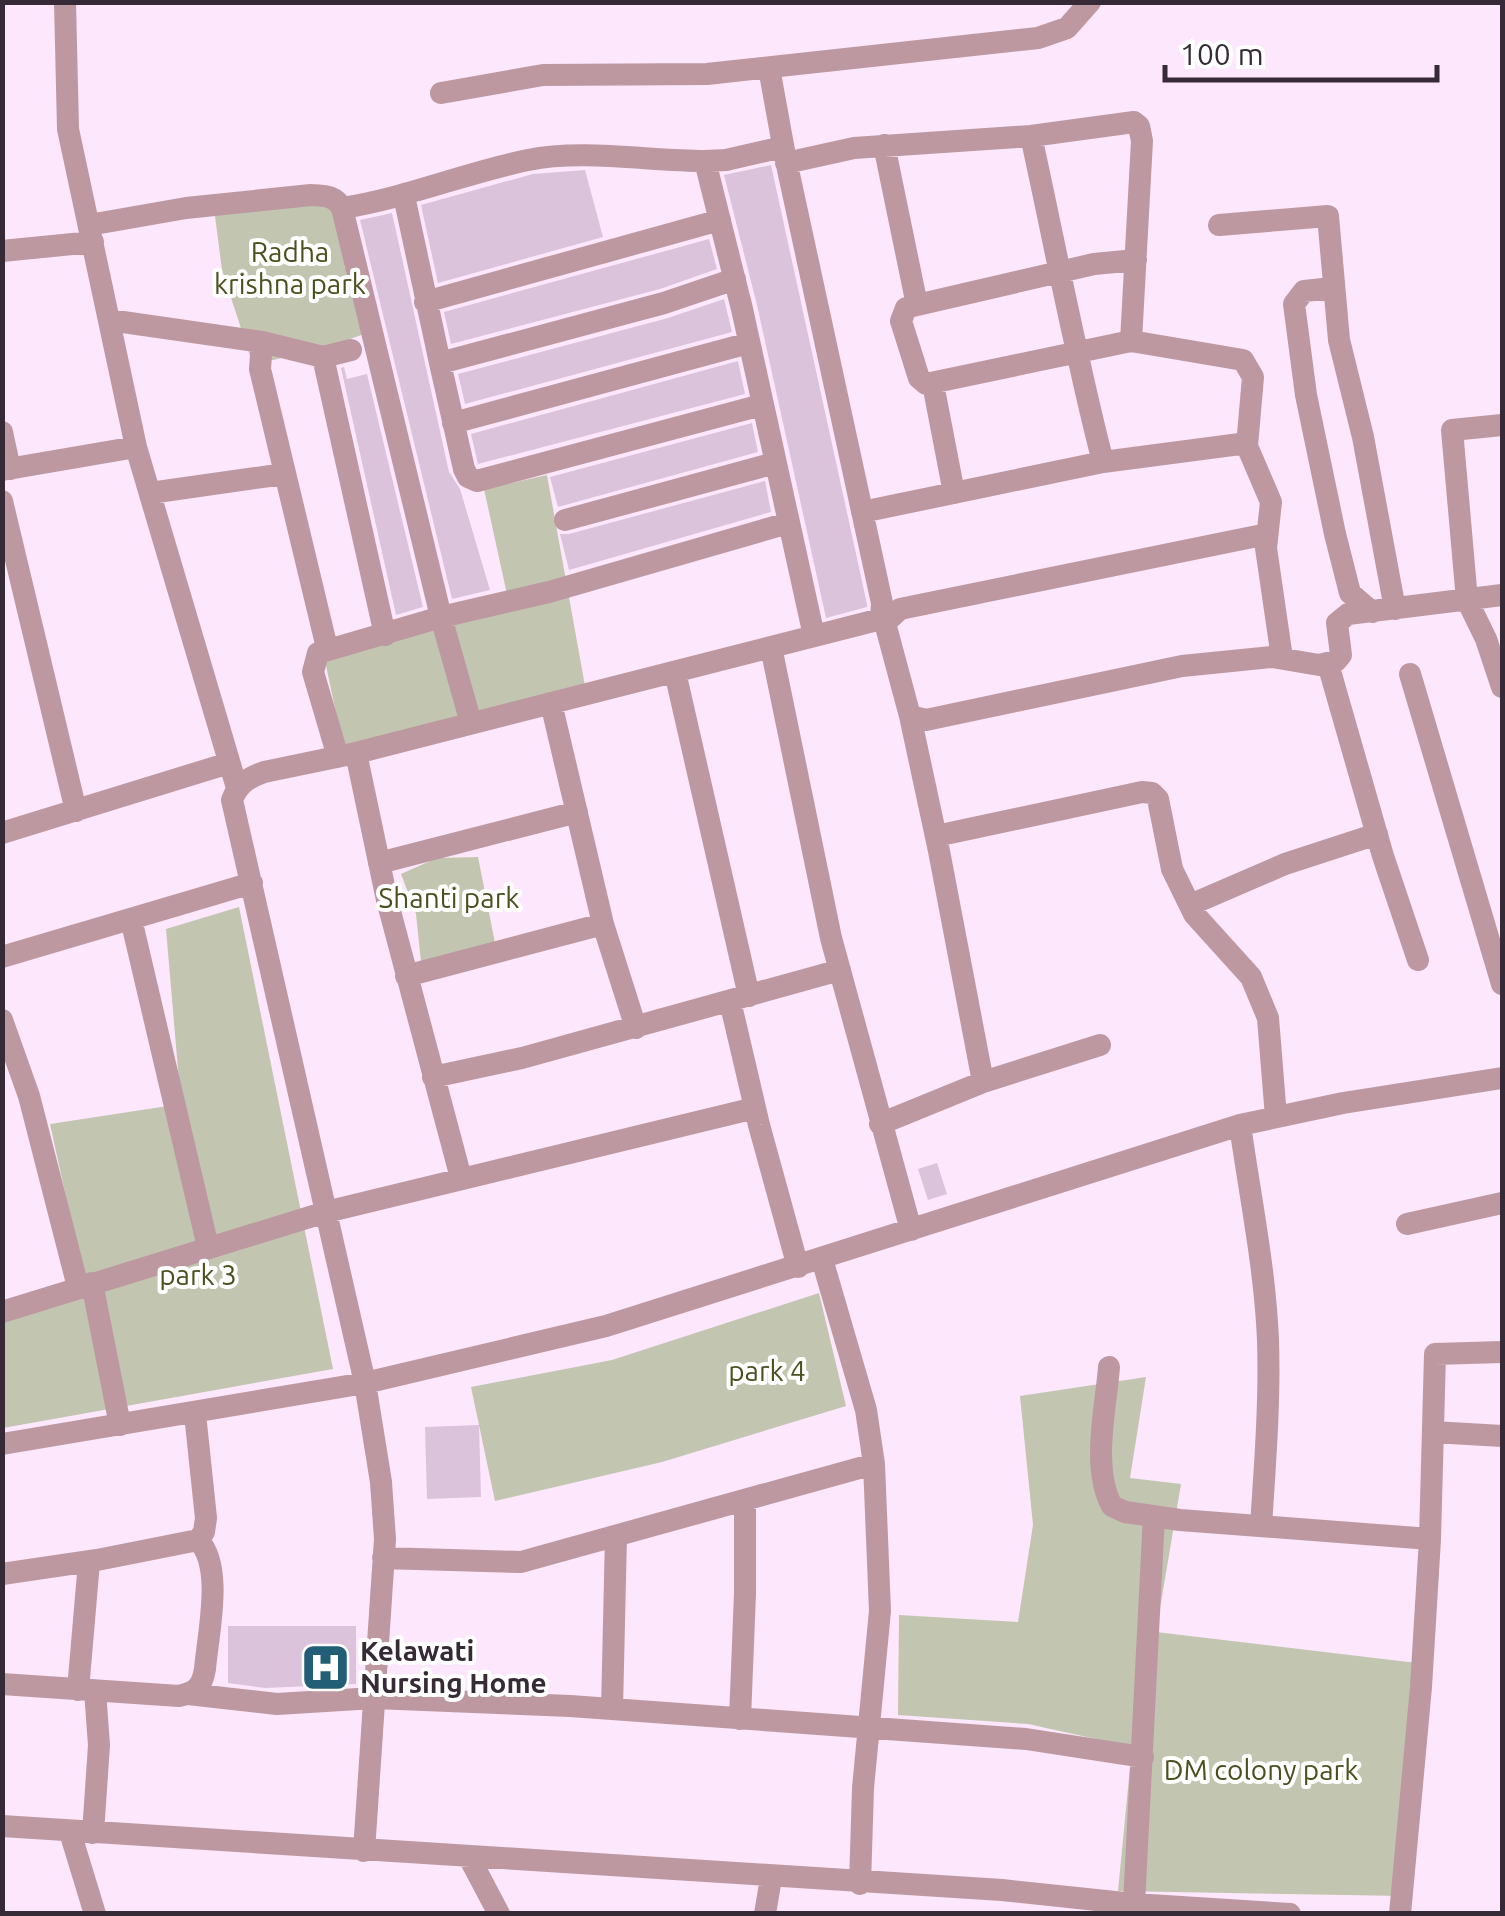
<svg xmlns="http://www.w3.org/2000/svg" width="1505" height="1916" viewBox="0 0 1505 1916" font-family="Ubuntu,sans-serif">
  <style>
    .green { fill: #c2c5b0 }
    .building { fill: #dbc4db }
    .lines { fill: none; stroke-linecap: round; stroke-linejoin: round }
    .minor { stroke: #bd98a1; stroke-width: 22 }
    .labels { text-anchor: middle; stroke-width: 8; stroke-linejoin: round; paint-order: stroke }
    .park-label { font-size: 28px; fill: #4c501e; stroke: #fff }
    .poi-label { font-size: 28px; font-weight: bold; fill: #352a35; stroke: #fff; text-anchor: start }
  </style>
  <rect width="100%" height="100%" fill="#fce7fc"/>
  <!-- green -->
  <path class="green" d="M261,199L342,208L367,333L330,346L253,365L222,270L215,216Z
    M547,475L585,686L343,746L324,656L510,608L484,489Z
    M478,857L495,943L421,962L416,914L401,874L437,858Z
    M239,907L333,1369L3,1428V1311L84,1279L50,1124L181,1104L166,929Z
    M819,1293L846,1406L662,1462L495,1501L471,1387L612,1360Z
    M1146,1377L1130,1478L1181,1484L1156,1632L1425,1664L1405,1896L1118,1891L1132,1747L1028,1724L898,1715L899,1615L1018,1622L1033,1525L1020,1396Z"/>
  <!-- building -->
  <path class="building" d="M771,165L867,604V607L826,618L757,305L724,175Z
    M585,170L603,237L438,283L421,205L533,174Z
    M392,213L449,472L460,489L490,590L452,599L360,220Z
    M709,239L717,269L660,289L451,344L444,312Z
    M724,299L732,332L465,404L458,374L668,318Z
    M738,361L745,394L478,464L471,434Z
    M344,367L347,379L367,374L423,607L396,615L341,368Z
    M752,423L758,452L558,507L550,477Z
    M765,481L771,512L569,570L560,534H569Z
    M937,1163L947,1194L928,1200L918,1169Z
    M479,1425L481,1497L427,1499L425,1427Z
    M228,1626H356V1684L265,1688L228,1683Z"/>
  <g class="lines">
    <!-- minor -->
    <path class="minor" d="M65,2L68,129L136,447L237,788
      M769,68L785,156L882,603L881,620
      M441,93L543,75L707,74L1038,38L1067,28L1090,2
      M1031,136C1055,245 1075,354 1103,462
      M884,145L917,305
      M705,161L742,309L814,636
      M786,163L854,148L1031,136L1134,122L1139,126L1142,141L1131,341L1243,360L1253,377L1247,446
      M404,196L440,363
      M342,208L441,617L471,723
      M89,225L186,208L311,195C324,196 335,195 342,208C406,198 465,173 528,160C582,149 649,161 705,161L726,160L783,147
      M1219,225L1328,216L1339,340L1363,437L1395,609
      M2,251L93,242
      M735,279L664,303L440,363L464,469L468,477L477,481L762,405
      M1333,288L1304,291L1294,304L1306,395L1335,534L1350,593L1372,612
      M425,302L720,220
      M109,320L262,342L323,357L351,350
      M1131,341L926,384L919,378L901,321L906,308L917,305L1094,264L1136,260
      M262,342L260,369L327,648
      M323,357L385,635
      M933,384L954,493
      M453,423L749,343
      M1502,425L1452,430L1467,600L1486,639L1502,687
      M2,432L10,469
      M2,470L136,447
      M150,493L284,474
      M2,501L76,811
      M862,512L1103,462L1240,444L1247,446L1271,502L1266,548L1282,658
      M565,520L775,463
      M885,623L910,716L939,851L983,1082
      M885,623L900,609L1267,534
      M771,647L831,938L911,1230
      M1328,664L1383,856L1418,960
      M675,672L749,996
      M1410,674L1502,984
      M551,703L603,924L636,1028
      M910,716L926,720L1182,666L1272,657L1319,665L1336,661L1341,655L1337,623L1348,614L1502,595
      M356,753L387,900L461,1178
      M338,757L313,672L318,653L441,617L549,592L788,523
      M2,833L229,763
      M936,836L1142,792L1152,793L1158,799L1172,869L1194,914L1251,977L1268,1018L1276,1117
      M379,863L577,812
      M1190,905L1285,864L1377,834
      M131,919L208,1247
      M2,957L252,883
      M406,976L603,924
      M730,1001L759,1125L798,1267
      M2,1020L29,1096L78,1287
      M433,1077L522,1058L840,970
      M880,1124L983,1082L1100,1045
      M1240,1125C1250,1196 1265,1268 1268,1340C1270,1402 1265,1464 1261,1526
      M1407,1224L1502,1203
      M822,1259L866,1410L874,1464L880,1611L863,1788L860,1884
      M92,1283L120,1425
      M2,1312L326,1212L755,1108
      M1109,1367C1106,1408 1091,1468 1112,1506L1125,1512L1180,1520L1430,1539
      M1433,1432L1502,1436
      M2,1444L365,1383L606,1326L1240,1125L1343,1103L1502,1078
      M383,1558L521,1562L874,1464
      M2,1574L97,1560L198,1540L204,1532L206,1518L195,1414
      M2,1684L179,1696C196,1692 202,1687 205,1669C208,1633 224,1566 198,1540
      M78,1690L89,1562
      M188,1694L277,1704L374,1698L570,1706L1026,1739L1143,1757
      M612,1709L616,1536
      M740,1719L745,1593V1501
      M2,1826L1002,1890L1134,1904L1290,1914
      M70,1832L95,1914
      M93,1833L99,1745L95,1691
      M364,1851L385,1539L381,1482L365,1383L232,800C238,784 248,778 264,772L356,753L877,620L885,623
      M470,1859L499,1914
      M1134,1904L1154,1516
      M765,1914L771,1878
      M1400,1914L1421,1687L1430,1539L1435,1354L1502,1352"/>
  </g>
  <!-- icons -->
  <defs>
    <symbol id="hospital-square" viewBox="-11 -11 22 22"><rect x="-9" y="-9" width="18" height="18" rx="4" fill="#225f77" stroke="#fff"/><path d="M-5-5h3v3.5h4V-5h3V5h-3V1.5h-4V5h-3Z" fill="#fff"/></symbol>
  </defs>
  <g fill-rule="evenodd">
    <use href="#hospital-square" x="298" y="1640" width="55" height="55"/>
  </g>
  <g class="labels">
    <!-- park labels -->
    <g class="park-label">
      <text x="290" y="262">Radha<tspan x="290" dy="32">krishna park</tspan></text>
      <text x="449" y="908">Shanti park</text>
      <text x="198" y="1285">park 3</text>
      <text x="767" y="1381">park 4</text>
      <text x="1261" y="1780">DM colony park</text>
    </g>
    <!-- poi labels -->
    <g class="poi-label">
      <text x="360" y="1661">Kelawati<tspan x="360" dy="32">Nursing Home</tspan></text>
    </g>
  </g>
  <!-- border -->
  <rect width="1505" height="1916" fill="none" stroke="#352a35" stroke-width="10"/>
  <!-- scale -->
  <path d="M1165 65v15h272v-15" fill="none" stroke="#352a35" stroke-width="5"/>
  <text x="1180" y="65" font-size="30" fill="#352a35" stroke="#ffffff" stroke-width="8" paint-order="stroke">100 m</text>
</svg>
